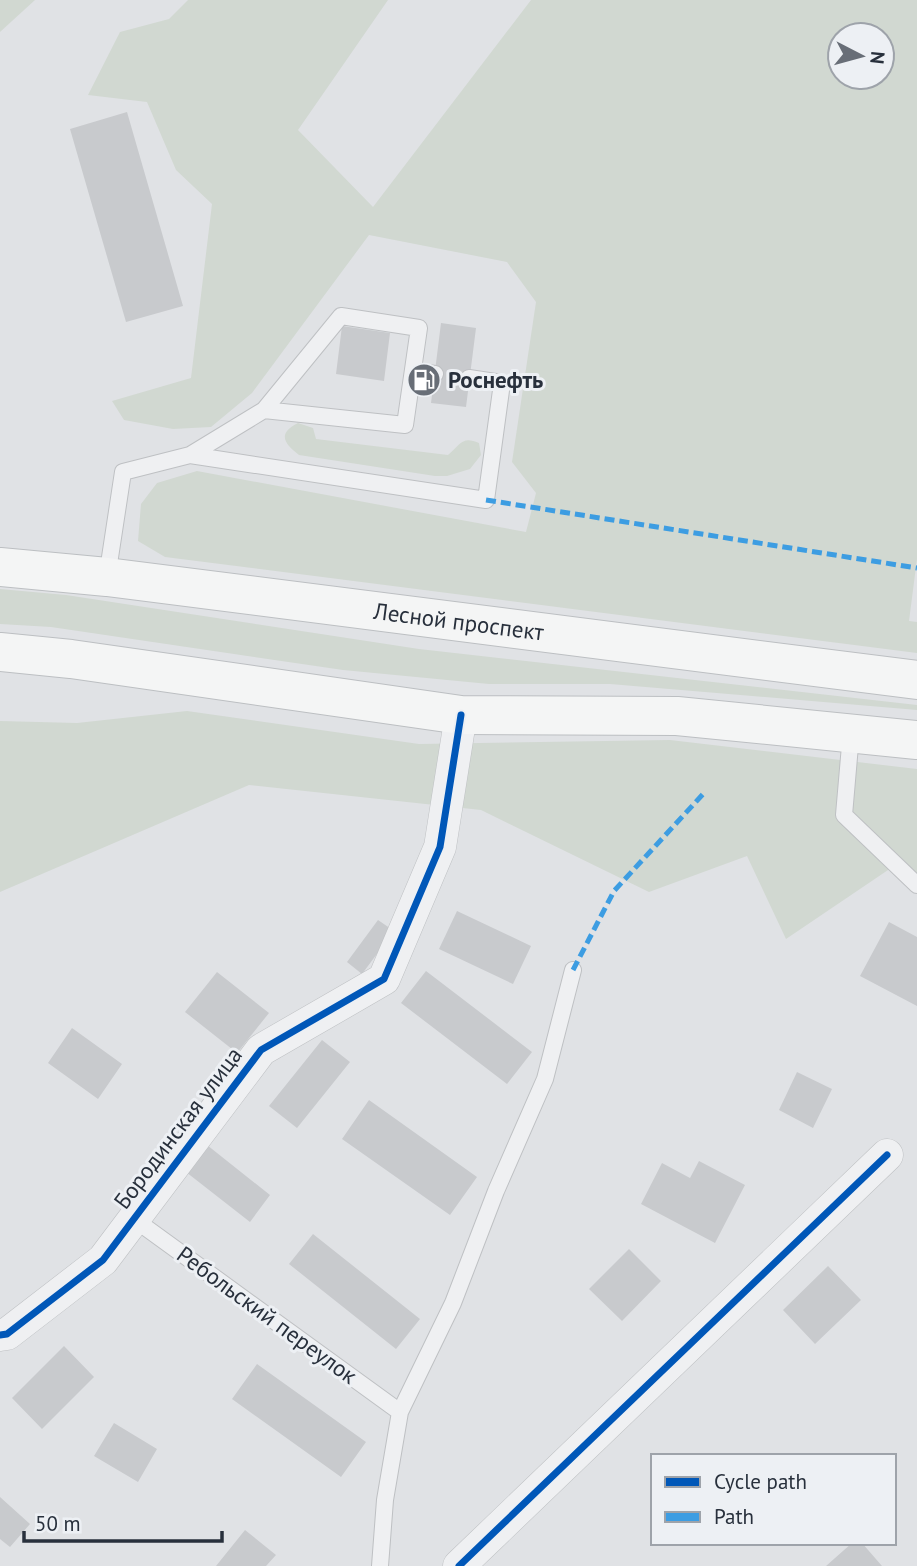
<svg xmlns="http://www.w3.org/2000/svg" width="917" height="1566" viewBox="0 0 917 1566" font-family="'PT Sans',sans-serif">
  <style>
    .green { fill: #d1d8d1; fill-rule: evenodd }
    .building { fill: #c8cacd }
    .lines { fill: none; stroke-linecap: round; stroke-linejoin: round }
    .service-casing { stroke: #bec0c3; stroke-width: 18 }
    .minor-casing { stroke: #bec0c3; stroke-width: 33 }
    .primary-casing { stroke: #bcbfc2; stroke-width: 40 }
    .service { stroke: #eff0f2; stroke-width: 16 }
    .minor { stroke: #eff0f2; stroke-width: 32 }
    .primary { stroke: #f4f5f5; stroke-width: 38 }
    .quiet { stroke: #3d9de2; stroke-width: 5; stroke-dasharray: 10 5; stroke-linecap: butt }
    .cycleway-casing { stroke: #edf0f4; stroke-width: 11 }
    .cycleway { stroke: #0057b8; stroke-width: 7 }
    .labels { text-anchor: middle; stroke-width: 6; stroke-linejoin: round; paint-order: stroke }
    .poi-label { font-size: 23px; font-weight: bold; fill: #28303c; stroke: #edf0f4; text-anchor: start }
    .street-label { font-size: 23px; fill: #28303c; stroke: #edf0f4 }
  </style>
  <rect width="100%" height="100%" fill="#e0e2e5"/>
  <!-- green -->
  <path class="green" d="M0,0H35L0,32Z
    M188,0H388L298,130L373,207L531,0H917V559L909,621L917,622V653L165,557L138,541L141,504L157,483L197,471L526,532L536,493L512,462L536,302L507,262L369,235L252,393L211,427L173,429L124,420L112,401L191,378L212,204L176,170L147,102L88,95L120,32L169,19ZM840,35H882V77H840Z
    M298,423L313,428L316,439L448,455C461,444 462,436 479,443L481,455L470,469L447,476H435L299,455C284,443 277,434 298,423Z
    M0,589L66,595L419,649L917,705V710L610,684H489L343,670L51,627L0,624Z
    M187,711L419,744L670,740L917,769V892L894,866L786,939L747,856L649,892L481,810L249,785L0,892V721L77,723Z"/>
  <!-- building -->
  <path class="building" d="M127,112L183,306L126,322L70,129Z
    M441,323L476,328L466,407L431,403Z
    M342,326L390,333L384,381L336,374Z
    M457,911L531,946L513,984L439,949Z
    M378,920L394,931L362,974L347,962Z
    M889,922L917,937V1006L860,976Z
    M426,971L532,1052L507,1084L401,1003Z
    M217,972L269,1013L237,1053L185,1012Z
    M72,1028L122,1064L98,1099L48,1063Z
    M322,1040L350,1062L297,1128L269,1106Z
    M797,1072L832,1089L813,1128L779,1110Z
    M369,1100L477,1177L450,1215L342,1139Z
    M207,1145L270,1195L250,1222L186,1172Z
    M699,1161L745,1185L715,1243L641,1204L662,1163L690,1178Z
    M313,1234L420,1319L396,1349L289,1264Z
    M629,1249L661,1281L622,1321L589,1289Z
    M828,1266L861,1300L815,1344L783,1310Z
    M64,1346L94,1377L42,1429L12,1398Z
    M257,1364L366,1442L341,1477L232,1399Z
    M114,1423L157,1449L138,1482L94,1456Z
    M0,1497L30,1524L10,1547L0,1539Z
    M245,1530L276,1555L266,1566H216Z
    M852,1543H862L882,1566H826Z"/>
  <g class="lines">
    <defs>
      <path id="service" d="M413,371L435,374
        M190,455L486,500L502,383L469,378
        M107,577L123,472L190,455L264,410L341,316L419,328L405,425L264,410
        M851,734L844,815L917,885
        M134,1219L400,1412
        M380,1566L385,1500L400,1412L453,1303L496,1191L545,1079L573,970"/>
      <path id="minor" d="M0,1335L7,1334L103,1260L261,1050L384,979L440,847L461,715
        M459,1566L887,1155"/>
      <g id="primary">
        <path id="s1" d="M0,567L107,577L917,680"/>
        <path d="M0,652L71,659L461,715L677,716L917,740"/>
      </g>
    </defs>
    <!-- service casing -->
    <use href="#service" class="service-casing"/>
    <!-- minor casing -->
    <use href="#minor" class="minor-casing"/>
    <!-- primary casing -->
    <use href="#primary" class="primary-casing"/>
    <!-- service -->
    <use href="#service" class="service"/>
    <!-- minor -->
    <use href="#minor" class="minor"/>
    <!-- primary -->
    <use href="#primary" class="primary"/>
    <!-- quiet -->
    <path class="quiet" d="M486,500L917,568
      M573,970L614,891L704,793"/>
    <defs>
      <path id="cycleway" d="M0,1335L7,1334L103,1260L261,1050L384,979L440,847L461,715
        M459,1566L887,1155"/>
    </defs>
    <!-- cycleway casing -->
    <use href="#cycleway" class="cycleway-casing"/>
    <!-- cycleway -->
    <use href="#cycleway" class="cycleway"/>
  </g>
  <!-- icons -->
  <defs>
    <symbol id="fuel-disc" viewBox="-11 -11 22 22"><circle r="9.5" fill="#686e77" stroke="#edf0f4"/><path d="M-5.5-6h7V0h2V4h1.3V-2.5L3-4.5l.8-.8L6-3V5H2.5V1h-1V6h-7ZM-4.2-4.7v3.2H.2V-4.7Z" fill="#fff"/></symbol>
  </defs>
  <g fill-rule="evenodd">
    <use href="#fuel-disc" x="405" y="361" width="38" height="38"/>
  </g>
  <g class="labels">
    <!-- poi labels -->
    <g class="poi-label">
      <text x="448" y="388">Роснефть</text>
    </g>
    <!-- street labels -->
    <g class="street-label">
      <text dy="8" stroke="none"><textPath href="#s1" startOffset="462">Лесной проспект</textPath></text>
      <text transform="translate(178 1128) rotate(-53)" y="8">Бородинская улица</text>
      <text transform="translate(267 1315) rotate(36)" y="8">Ребольский переулок</text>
    </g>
  </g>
  <!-- legend -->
  <rect x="651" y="1454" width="245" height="91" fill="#edf0f4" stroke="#9ea3aa" stroke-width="2"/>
  <rect x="665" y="1477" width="35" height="10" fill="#0057b8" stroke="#9ea3aa" stroke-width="2"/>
  <text x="714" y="1489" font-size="21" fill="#28303c">Cycle path</text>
  <rect x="665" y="1512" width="35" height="10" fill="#3d9de2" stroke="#9ea3aa" stroke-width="2"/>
  <text x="714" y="1524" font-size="21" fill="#28303c">Path</text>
  <!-- north arrow -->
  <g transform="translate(861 56) rotate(96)"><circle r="33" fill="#edf0f4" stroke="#9ea3aa" stroke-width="2"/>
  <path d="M0-5L12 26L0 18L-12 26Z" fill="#686e77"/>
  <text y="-10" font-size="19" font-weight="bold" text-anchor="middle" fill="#28303c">N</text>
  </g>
  <!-- scale -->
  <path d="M24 1531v10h198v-10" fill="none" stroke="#28303c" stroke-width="3.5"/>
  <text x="35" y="1531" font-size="21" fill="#28303c" stroke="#edf0f4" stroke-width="5" paint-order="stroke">50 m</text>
</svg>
